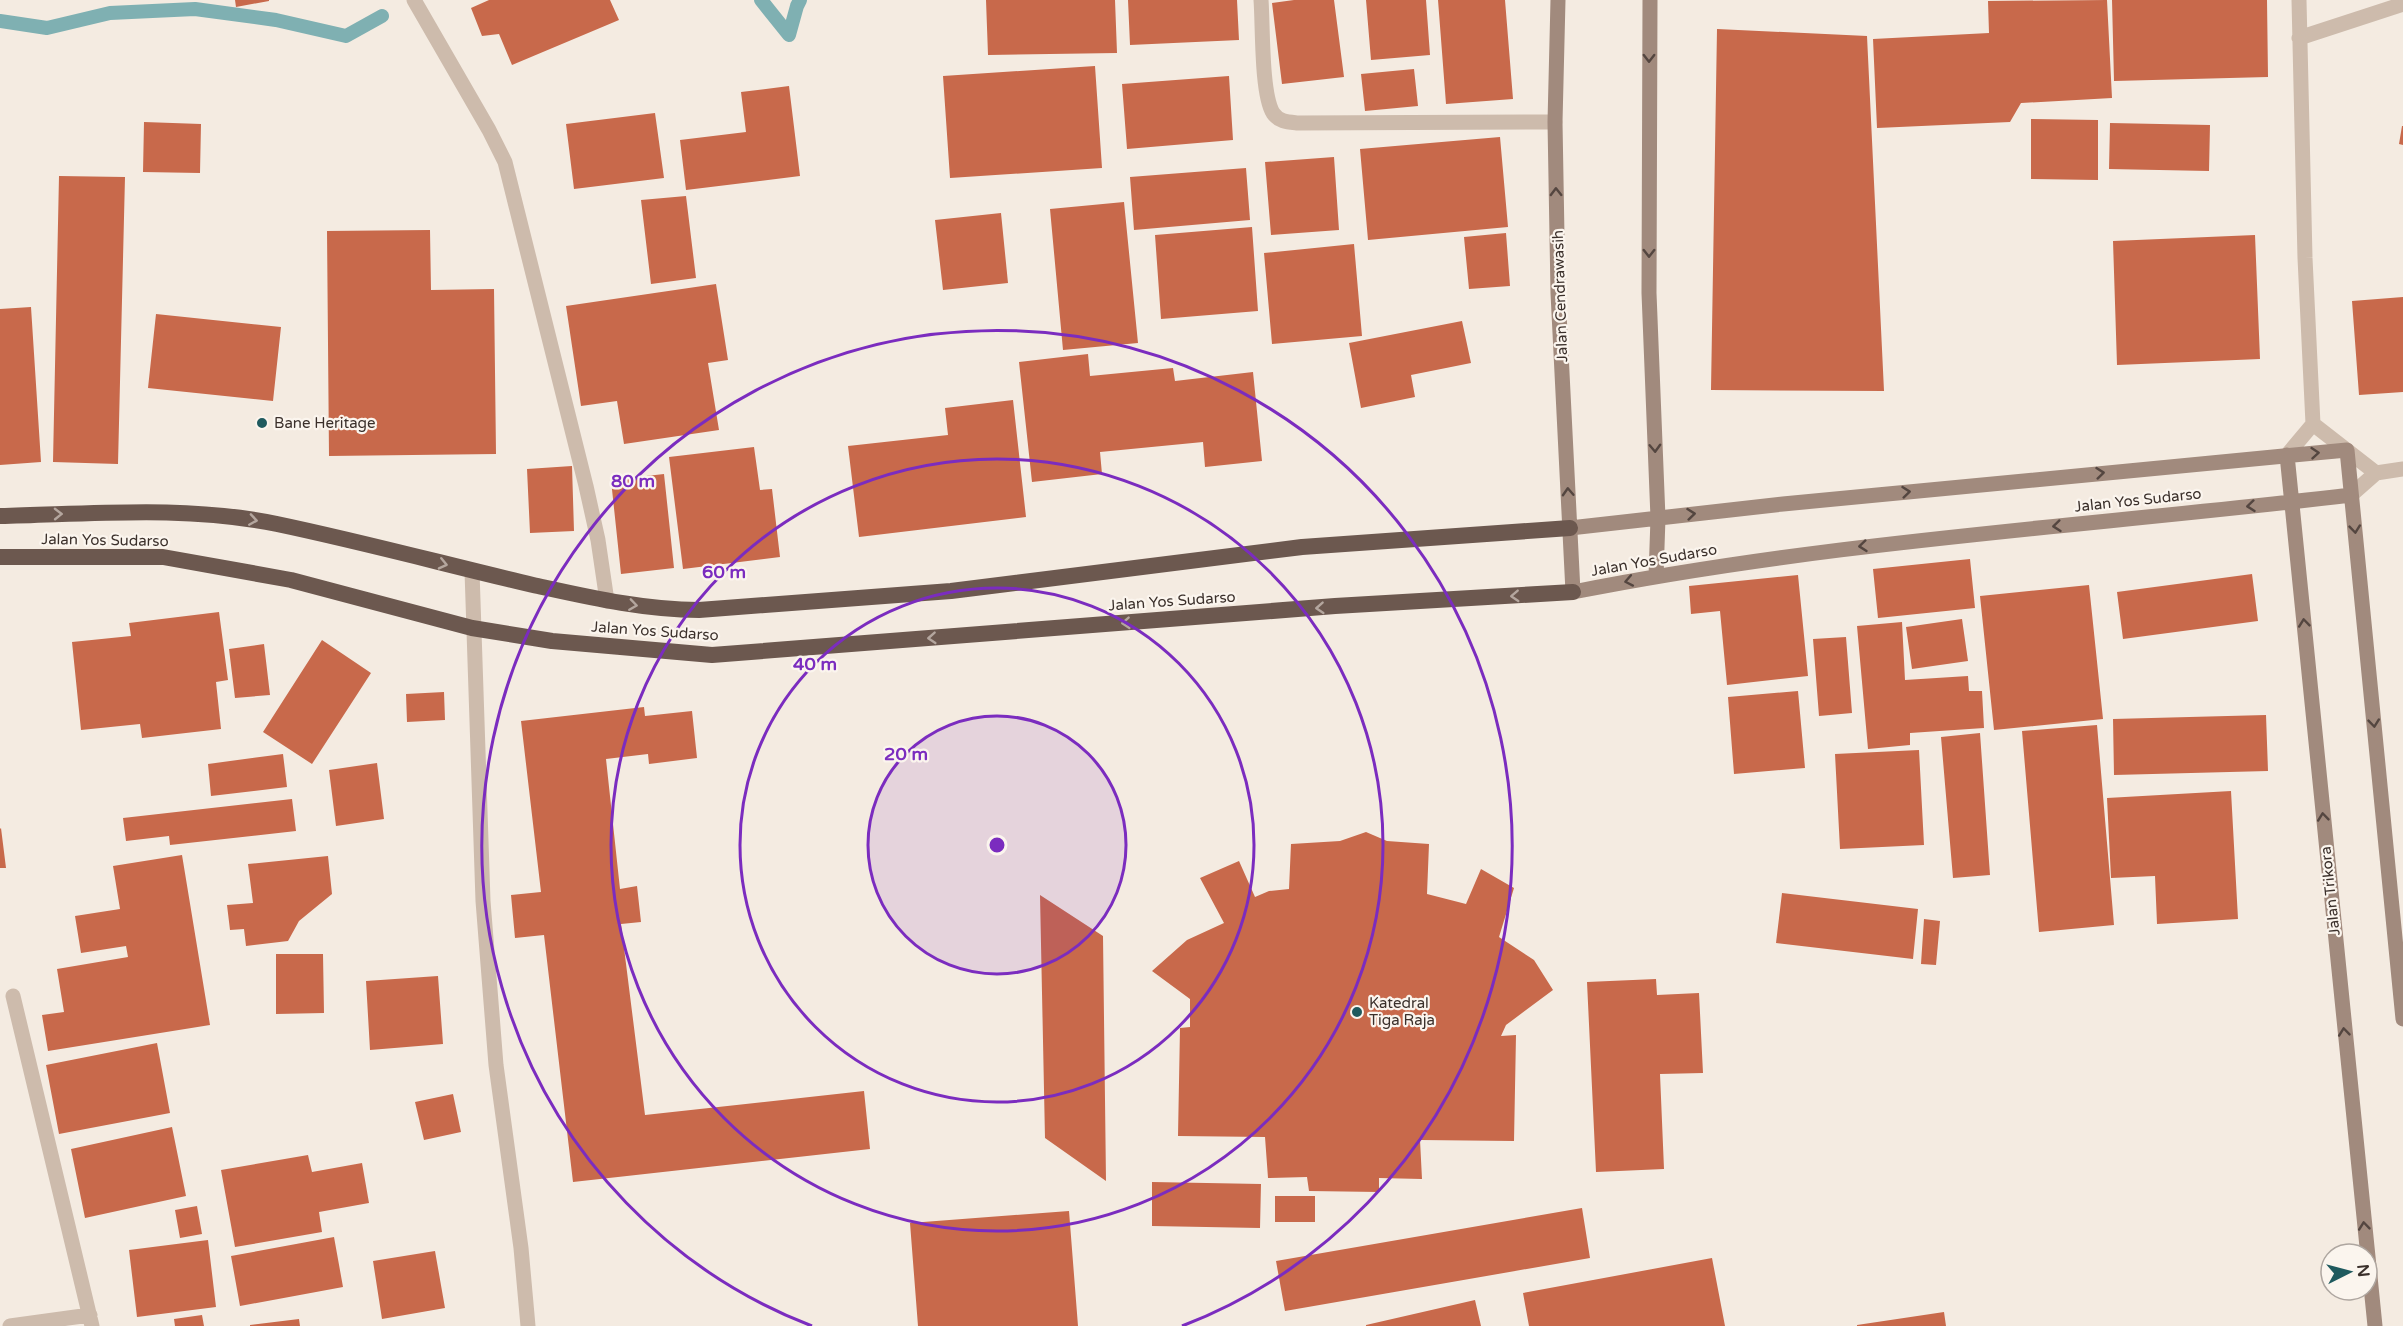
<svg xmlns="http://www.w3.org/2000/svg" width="2403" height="1326" viewBox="0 0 2403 1326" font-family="'Varela Round',sans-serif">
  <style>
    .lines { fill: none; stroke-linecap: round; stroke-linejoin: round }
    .stream { stroke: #7fb0b2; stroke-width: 14 }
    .building { fill: #c8694b }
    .minor { stroke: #cdbbac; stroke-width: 15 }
    .secondary { stroke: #a18a7d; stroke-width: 15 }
    .trunk { stroke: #6c584f; stroke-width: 16 }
    .oneway { stroke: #544640 }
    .oneway2 { stroke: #b4a69e }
    .ring { fill: none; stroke: #7b2cbf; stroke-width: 3 }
    .poi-dot { fill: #1f5a5e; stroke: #fbf5ee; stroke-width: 2 }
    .labels { text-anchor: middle; stroke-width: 4.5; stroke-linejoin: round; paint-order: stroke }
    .street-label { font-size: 15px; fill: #3b302b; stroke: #fbf5ee }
    .poi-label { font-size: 15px; fill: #3b302b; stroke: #fbf5ee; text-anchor: start }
    .centre { fill: #7b2cbf; stroke: #fbf5ee; stroke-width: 3 }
    .ring-label { font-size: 18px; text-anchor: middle; font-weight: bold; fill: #7b2cbf; stroke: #fbf5ee; stroke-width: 4.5; stroke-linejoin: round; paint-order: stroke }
  </style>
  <rect width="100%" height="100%" fill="#f4ebe1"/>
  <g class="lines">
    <!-- stream -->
    <path class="stream" d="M761,0L789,35L797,6L800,0
      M0,21L47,28L110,13L195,9L276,20L346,36L382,16"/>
  </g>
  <!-- building -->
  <path class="building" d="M235,0H269V1L236,7Z
    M489,0H610L619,20L512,65L499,34L482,36L471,8Z
    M986,0H1115L1117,53L988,55Z
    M1128,0H1237L1239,40L1130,45Z
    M1294,0H1334L1344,77L1282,84L1272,3Z
    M1366,0H1426L1430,55L1371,60Z
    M1438,0H1505L1513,99L1446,104Z
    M2107,0L2112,98L2021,103L2010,122L1877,128L1873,39L1989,33L1988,1Z
    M2112,0H2267L2268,77L2114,81Z
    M1717,29L1867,36L1884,391L1711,390Z
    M1095,66L1102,168L950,178L943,76Z
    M1414,69L1418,106L1365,111L1361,74Z
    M1229,76L1233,140L1127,149L1122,84Z
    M789,86L800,176L686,190L680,140L746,132L741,92Z
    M655,113L664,178L574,189L566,124Z
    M2031,119L2098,120V180L2031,179Z
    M144,122L201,124L200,173L143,172Z
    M2110,123L2210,125L2209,171L2109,169Z
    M2402,126H2403V145L2399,144Z
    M1500,137L1508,227L1368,240L1360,149Z
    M1334,157L1339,230L1271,235L1265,162Z
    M1246,168L1250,220L1134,230L1130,177Z
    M59,176L125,177L118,464L53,462Z
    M686,196L696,278L651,284L641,200Z
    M1124,202L1138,343L1063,350L1050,209Z
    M1001,213L1008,283L943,290L935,220Z
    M1252,227L1258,311L1161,319L1155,235Z
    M430,230L431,290L494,289L496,454L329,456L327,231Z
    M1506,233L1510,286L1469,289L1464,237Z
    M2255,235L2260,359L2117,365L2113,241Z
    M1354,244L1362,336L1272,344L1264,253Z
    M716,284L728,360L708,363L719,430L624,444L617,401L581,406L566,306Z
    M2403,297V392L2359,395L2352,301Z
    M31,307L41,462L0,465V309Z
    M156,314L281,327L273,401L148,388Z
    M1462,321L1471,363L1411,375L1415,397L1361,408L1349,343Z
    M1088,354L1090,376L1173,368L1175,381L1253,372L1262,461L1205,467L1203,442L1100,452L1102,474L1032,482L1019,362Z
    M1013,400L1026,517L859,537L848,446L948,435L945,408Z
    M754,447L760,490L772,489L780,557L683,569L669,457Z
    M572,466L574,531L530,533L527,469Z
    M664,474L674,568L621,574L611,480Z
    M1970,559L1975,608L1878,618L1873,569Z
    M2252,574L2258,621L2123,639L2117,592Z
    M1798,575L1808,676L1727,685L1720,611L1691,614L1689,586Z
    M2089,585L2103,719L1994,730L1980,596Z
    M219,612L228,680L216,682L221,729L142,738L140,724L81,730L72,642L131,636L129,623Z
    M1962,619L1968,661L1912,669L1906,627Z
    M1902,622L1905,680L1968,676L1969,691H1982L1984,728L1910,733V745L1868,749L1857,626Z
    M1846,637L1852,713L1819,716L1813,639Z
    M322,640L371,673L312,764L263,732Z
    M264,644L270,695L235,698L229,649Z
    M1798,691L1805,768L1734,774L1728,697Z
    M444,692L445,720L407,722L406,694Z
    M644,707L645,716L692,711L697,758L649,764L648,754L606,759L620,889L637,886L641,922L621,924L645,1115L864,1091L870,1149L573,1182L544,935L515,938L511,895L541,892L521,721Z
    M2266,715L2268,771L2114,775L2113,719Z
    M2097,725L2114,925L2039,932L2022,731Z
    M1980,733L1990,875L1953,878L1941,737Z
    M1919,750L1924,845L1840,849L1835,754Z
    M283,754L287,787L211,796L208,764Z
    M377,763L384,819L336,826L329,770Z
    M2231,791L2238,919L2157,924L2155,876L2111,878L2107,798Z
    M292,799L296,831L170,845L169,836L126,841L123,818Z
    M1,828L6,868H0V829Z
    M1366,832L1387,841L1429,844L1427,894L1466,904L1481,869L1514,888L1499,937L1534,960L1553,990L1506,1025L1501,1036L1516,1035L1514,1141L1420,1140L1422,1179L1379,1178V1192L1309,1191L1307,1177L1268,1178L1265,1137L1178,1136L1180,1028L1190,1027V999L1152,971L1187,940L1224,923L1200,878L1239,861L1255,897L1269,891L1289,889L1291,844L1340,841Z
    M182,855L210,1025L48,1051L42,1015L64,1012L57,969L128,957L126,946L81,953L75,916L120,909L113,866Z
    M328,856L332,894L299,921L288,941L246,946L244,929L230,930L227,905L253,903L248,864Z
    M1782,893L1918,909L1913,959L1776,943Z
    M1040,895L1103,936L1106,1181L1045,1138Z
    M1924,919L1940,921L1936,965L1921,964Z
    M276,954H323L324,1013L276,1014Z
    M438,976L443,1044L370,1050L366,981Z
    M1656,979L1657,995L1699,993L1703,1073L1660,1074L1664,1169L1596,1172L1587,982Z
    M157,1043L170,1113L59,1134L46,1065Z
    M453,1094L461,1132L424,1140L415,1102Z
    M172,1127L186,1196L85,1218L71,1149Z
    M308,1155L312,1172L362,1163L369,1203L319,1212L322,1232L235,1247L221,1170Z
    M1152,1182L1261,1184L1260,1228L1152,1226Z
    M1275,1196H1315V1222H1275Z
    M197,1206L202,1234L180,1238L175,1210Z
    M1582,1208L1590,1258L1285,1311L1276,1261Z
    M1069,1211L1078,1326H918L910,1223Z
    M334,1237L343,1287L240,1306L231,1256Z
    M208,1240L216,1307L137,1317L129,1250Z
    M435,1251L445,1308L382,1319L373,1261Z
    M1712,1258L1725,1326H1529L1523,1293Z
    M1475,1300L1481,1326H1366V1325Z
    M1944,1312L1946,1326H1857V1325Z
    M202,1315L204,1326H175L174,1319Z
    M299,1319L300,1326H250V1325Z"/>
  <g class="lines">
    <!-- minor -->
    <path class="minor" d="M414,0L489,130L505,162L586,486L598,540L607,601
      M1261,0C1263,25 1261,93 1273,113C1279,122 1288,122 1298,123L1555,122
      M2299,38L2403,4
      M2313,424L2376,473
      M2287,455L2313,424L2305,258L2299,0
      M2351,495L2376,473L2403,469
      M472,571L483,901L496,1065L521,1248L528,1326
      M13,996L92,1326
      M10,1326L90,1315"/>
    <!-- secondary -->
    <path class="secondary" d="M1558,0L1555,122L1558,293L1573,592C1830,541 2092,526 2351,495
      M1650,0L1649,293L1658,518L1656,576
      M2287,455L2375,1326
      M1570,528L1783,504L2347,450L2403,1019"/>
    <!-- trunk -->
    <path class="trunk" d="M0,516C92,514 186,505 277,524C363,542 448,565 533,585C588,597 643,610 699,610L951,591L1302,547L1570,528
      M0,557H163L291,580L472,628L552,641L712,655L1335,606L1573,592"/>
  </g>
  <!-- one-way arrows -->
  <defs><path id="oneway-chevron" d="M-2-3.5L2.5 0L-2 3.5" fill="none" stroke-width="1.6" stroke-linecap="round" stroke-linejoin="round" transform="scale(1.5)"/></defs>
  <g class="oneway">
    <use href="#oneway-chevron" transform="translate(1649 58) rotate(90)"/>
    <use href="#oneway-chevron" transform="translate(1556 192) rotate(-91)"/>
    <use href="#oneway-chevron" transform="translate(1649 253) rotate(90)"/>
    <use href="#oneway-chevron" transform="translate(1655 448) rotate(88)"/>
    <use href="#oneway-chevron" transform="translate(2315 453) rotate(-5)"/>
    <use href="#oneway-chevron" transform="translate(2100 473) rotate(-6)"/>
    <use href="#oneway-chevron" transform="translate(1568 492) rotate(-93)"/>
    <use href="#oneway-chevron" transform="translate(1906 492) rotate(-6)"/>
    <use href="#oneway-chevron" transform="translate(2251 506) rotate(174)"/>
    <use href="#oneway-chevron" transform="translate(1691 514) rotate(-6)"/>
    <use href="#oneway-chevron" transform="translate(2057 526) rotate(174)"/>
    <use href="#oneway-chevron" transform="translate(2355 529) rotate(84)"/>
    <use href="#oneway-chevron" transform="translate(1863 546) rotate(174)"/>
    <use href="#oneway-chevron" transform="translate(1629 581) rotate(169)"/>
    <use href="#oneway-chevron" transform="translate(2304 623) rotate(-96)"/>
    <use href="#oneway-chevron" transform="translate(2374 723) rotate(84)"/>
    <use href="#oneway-chevron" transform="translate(2323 817) rotate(-96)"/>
    <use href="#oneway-chevron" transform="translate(2344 1032) rotate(-96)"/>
    <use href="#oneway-chevron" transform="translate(2364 1226) rotate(-96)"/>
  </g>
  <g class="oneway2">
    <use href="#oneway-chevron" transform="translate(58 514) rotate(-1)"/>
    <use href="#oneway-chevron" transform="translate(253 520) rotate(9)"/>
    <use href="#oneway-chevron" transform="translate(443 564) rotate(13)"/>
    <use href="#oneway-chevron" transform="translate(1515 596) rotate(177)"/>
    <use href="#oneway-chevron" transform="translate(633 605) rotate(8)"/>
    <use href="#oneway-chevron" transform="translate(1320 608) rotate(176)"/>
    <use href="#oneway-chevron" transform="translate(1126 623) rotate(176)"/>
    <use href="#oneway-chevron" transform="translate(932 638) rotate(176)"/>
  </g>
  <!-- distance rings -->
  <circle cx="997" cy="845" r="129" fill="#7b2cbf" fill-opacity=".12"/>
  <g class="ring">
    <circle cx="997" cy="845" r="129"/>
    <circle cx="997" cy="845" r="257"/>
    <circle cx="997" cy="845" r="386"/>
    <path d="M812 1326A515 515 0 1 1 1182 1326"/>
  </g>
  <!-- markers -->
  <g class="poi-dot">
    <circle cx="262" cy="423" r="6"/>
    <circle cx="1357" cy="1012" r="6"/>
  </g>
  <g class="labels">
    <!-- street labels -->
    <g class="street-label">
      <text transform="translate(1560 296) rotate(-92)" y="5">Jalan Cendrawasih</text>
      <text transform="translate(2138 500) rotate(-6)" y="5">Jalan Yos Sudarso</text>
      <text transform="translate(105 540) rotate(1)" y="5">Jalan Yos Sudarso</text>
      <text transform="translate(1654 560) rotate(-10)" y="5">Jalan Yos Sudarso</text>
      <text transform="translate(1172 601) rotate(-4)" y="5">Jalan Yos Sudarso</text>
      <text transform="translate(655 631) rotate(4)" y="5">Jalan Yos Sudarso</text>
      <text transform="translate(2330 891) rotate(-96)" y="5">Jalan Trikora</text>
    </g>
    <!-- poi labels -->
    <g class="poi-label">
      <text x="274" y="428">Bane Heritage</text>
      <text x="1369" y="1008">Katedral<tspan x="1369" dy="17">Tiga Raja</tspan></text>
    </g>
  </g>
  <circle cx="997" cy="845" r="9" class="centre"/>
  <g class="ring-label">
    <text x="633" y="487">80 m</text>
    <text x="724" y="578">60 m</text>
    <text x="815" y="670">40 m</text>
    <text x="906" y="760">20 m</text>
  </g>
  <!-- north arrow -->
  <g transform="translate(2349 1272) rotate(84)"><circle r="28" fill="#fbf5ee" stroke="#aea6a0" stroke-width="1.5"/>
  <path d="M0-4.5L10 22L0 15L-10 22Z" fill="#1f5a5e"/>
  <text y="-9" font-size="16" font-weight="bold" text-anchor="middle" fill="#3b302b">N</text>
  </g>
</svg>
